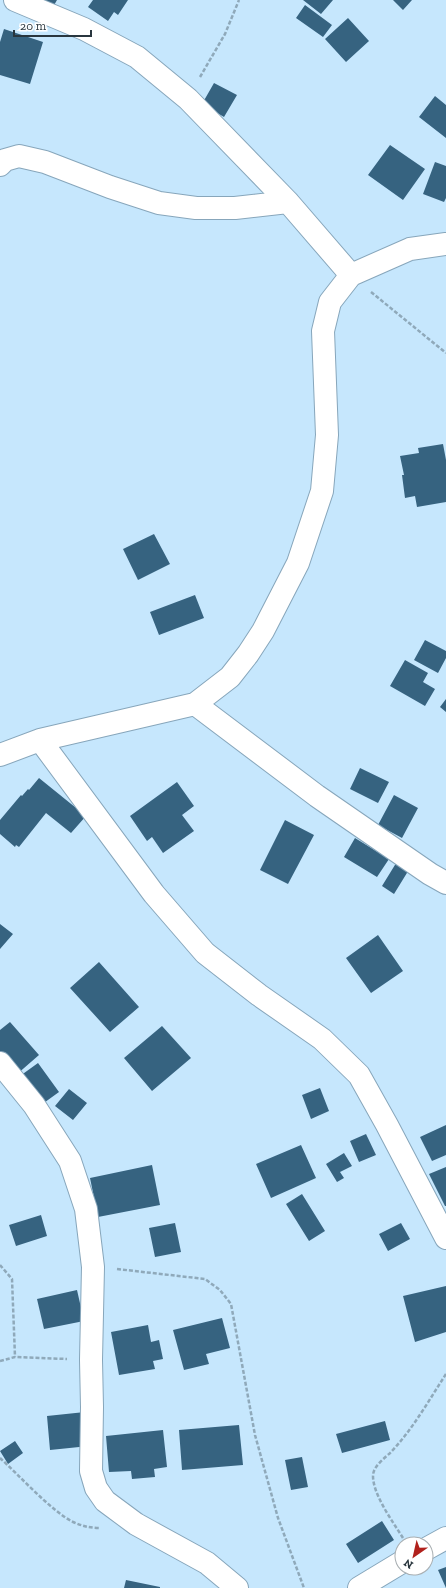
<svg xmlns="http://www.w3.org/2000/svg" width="446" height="1588" viewBox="0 0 446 1588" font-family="'Zilla Slab',serif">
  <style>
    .building { fill: #366380 }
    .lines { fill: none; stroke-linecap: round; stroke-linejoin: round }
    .street-casing { stroke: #87a6bb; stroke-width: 24 }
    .path { stroke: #8fa9ba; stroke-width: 2.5; stroke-dasharray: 4 2; stroke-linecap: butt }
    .street { stroke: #fff; stroke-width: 22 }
  </style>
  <rect width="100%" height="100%" fill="#c6e7fd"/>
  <!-- building -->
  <path class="building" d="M43,0H57L53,7Z
    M93,0H128L118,15L114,12L108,21L88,7Z
    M303,0H333L321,14Z
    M393,0H412L403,10Z
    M305,5L332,25L323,37L296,18Z
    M348,18L369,41L346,62L325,39Z
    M4,29L43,42L30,84L0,75V42Z
    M214,83L237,95L224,117L202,104Z
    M435,96L446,105V138L419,117Z
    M390,145L425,169L403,200L368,175Z
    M435,162L446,166V198L444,202L423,194Z
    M443,444L446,460V502L417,507L415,496L405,498L402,475H404L400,456L419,453L418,448Z
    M154,534L170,564L138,580L123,549Z
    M195,595L204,618L159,635L150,612Z
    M425,640L446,651V658L438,673L414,660Z
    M405,660L428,673L423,682L435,689L425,706L390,686Z
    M446,699V712L440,707Z
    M360,768L389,782L378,803L350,789Z
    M39,778L86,816L71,833L46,813L19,847L16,845L15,847L0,834V820L21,795L22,796L28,789L29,790Z
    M177,782L194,806L182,815L194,831L163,853L152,837L147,841L130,816Z
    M394,795L418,808L402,838L378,825Z
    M285,820L314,835L288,884L260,870Z
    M355,838L389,859L377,877L344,857Z
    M398,860L410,868L394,894L382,886Z
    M0,924L13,934L0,949Z
    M378,935L403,971L371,993L346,958Z
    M99,962L139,1007L110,1032L70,988Z
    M10,1022L39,1055L16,1075L0,1057V1030Z
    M162,1026L191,1058L152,1091L124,1058Z
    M38,1063L59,1092L41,1105L20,1076Z
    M320,1088L329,1111L311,1119L302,1095Z
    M69,1089L87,1103L73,1120L55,1106Z
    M446,1125V1155L432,1161L420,1137Z
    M366,1134L376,1155L359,1162L350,1141Z
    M301,1145L316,1178L271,1198L256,1164Z
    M344,1153L352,1166L340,1172L344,1178L337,1182L326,1164Z
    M152,1165L160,1205L98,1217L90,1178Z
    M446,1167V1206H445L429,1174Z
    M302,1194L325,1231L309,1241L286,1204Z
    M41,1215L47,1236L16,1246L9,1225Z
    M175,1223L181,1252L155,1257L149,1228Z
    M401,1223L410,1239L388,1251L379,1234Z
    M446,1286V1332L415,1342L403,1296Z
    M77,1290L84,1321L44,1329L37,1299Z
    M222,1318L230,1348L206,1354L209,1364L184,1370L173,1330Z
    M148,1325L151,1342L159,1340L163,1359L153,1361L155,1369L119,1375L111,1332Z
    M85,1412L89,1446L50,1450L47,1416Z
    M385,1421L390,1440L342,1453L336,1434Z
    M239,1425L243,1465L182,1470L179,1430Z
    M163,1430L167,1467L154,1469L155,1477L132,1479L131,1471L109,1472L106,1436Z
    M15,1441L23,1453L8,1464L0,1451Z
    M302,1457L308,1487L291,1490L285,1460Z
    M382,1521L394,1540L358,1563L346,1544Z
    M446,1567V1588L438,1570Z
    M126,1580L160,1587V1588H124Z"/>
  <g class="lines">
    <defs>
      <path id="street" d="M15,0L84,29L137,57L188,99L288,202L351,275
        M0,165L5,160L19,156L45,162L110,187L159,203L196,208H235L288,202
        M195,704L317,796L430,874L446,883
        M40,740L154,894L205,953L259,995L322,1039L359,1075L387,1125L446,1238
        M0,755L40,740L195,704L230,677L248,654L263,631L298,563L322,491L327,435L323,331L330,302L351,275L410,249L446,244
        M0,1063L34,1105L70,1161L86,1209L93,1267L91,1360L92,1407L91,1471L96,1488L105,1501L136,1524L207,1563L237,1588
        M426,1549L446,1538
        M359,1588L402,1562"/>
    </defs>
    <!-- street casing -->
    <use href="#street" class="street-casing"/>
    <!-- path -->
    <path class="path" d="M200,77L225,34L239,0
      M371,292L446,353
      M0,1265L12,1279L15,1357
      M117,1269L205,1279L220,1290L231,1304L255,1435L278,1518L304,1588
      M0,1361L15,1357L67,1359
      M0,1458C20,1476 50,1510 73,1522C82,1526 90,1528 100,1528
      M403,1538C393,1522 373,1495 373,1476C373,1466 385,1458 391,1452C413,1429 429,1400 446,1374"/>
    <!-- street -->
    <use href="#street" class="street"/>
  </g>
  <!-- north arrow -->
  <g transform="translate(414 1556) rotate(214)"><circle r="19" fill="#ffffff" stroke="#a9afb2"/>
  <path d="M0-3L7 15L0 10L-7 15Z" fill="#b1211c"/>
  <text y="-6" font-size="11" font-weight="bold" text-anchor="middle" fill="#29363e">N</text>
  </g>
  <!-- scale -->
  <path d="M14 30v6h77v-6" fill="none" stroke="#29363e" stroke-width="2"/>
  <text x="20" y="30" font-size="12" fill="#29363e" stroke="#ffffff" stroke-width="3" paint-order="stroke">20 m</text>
</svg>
